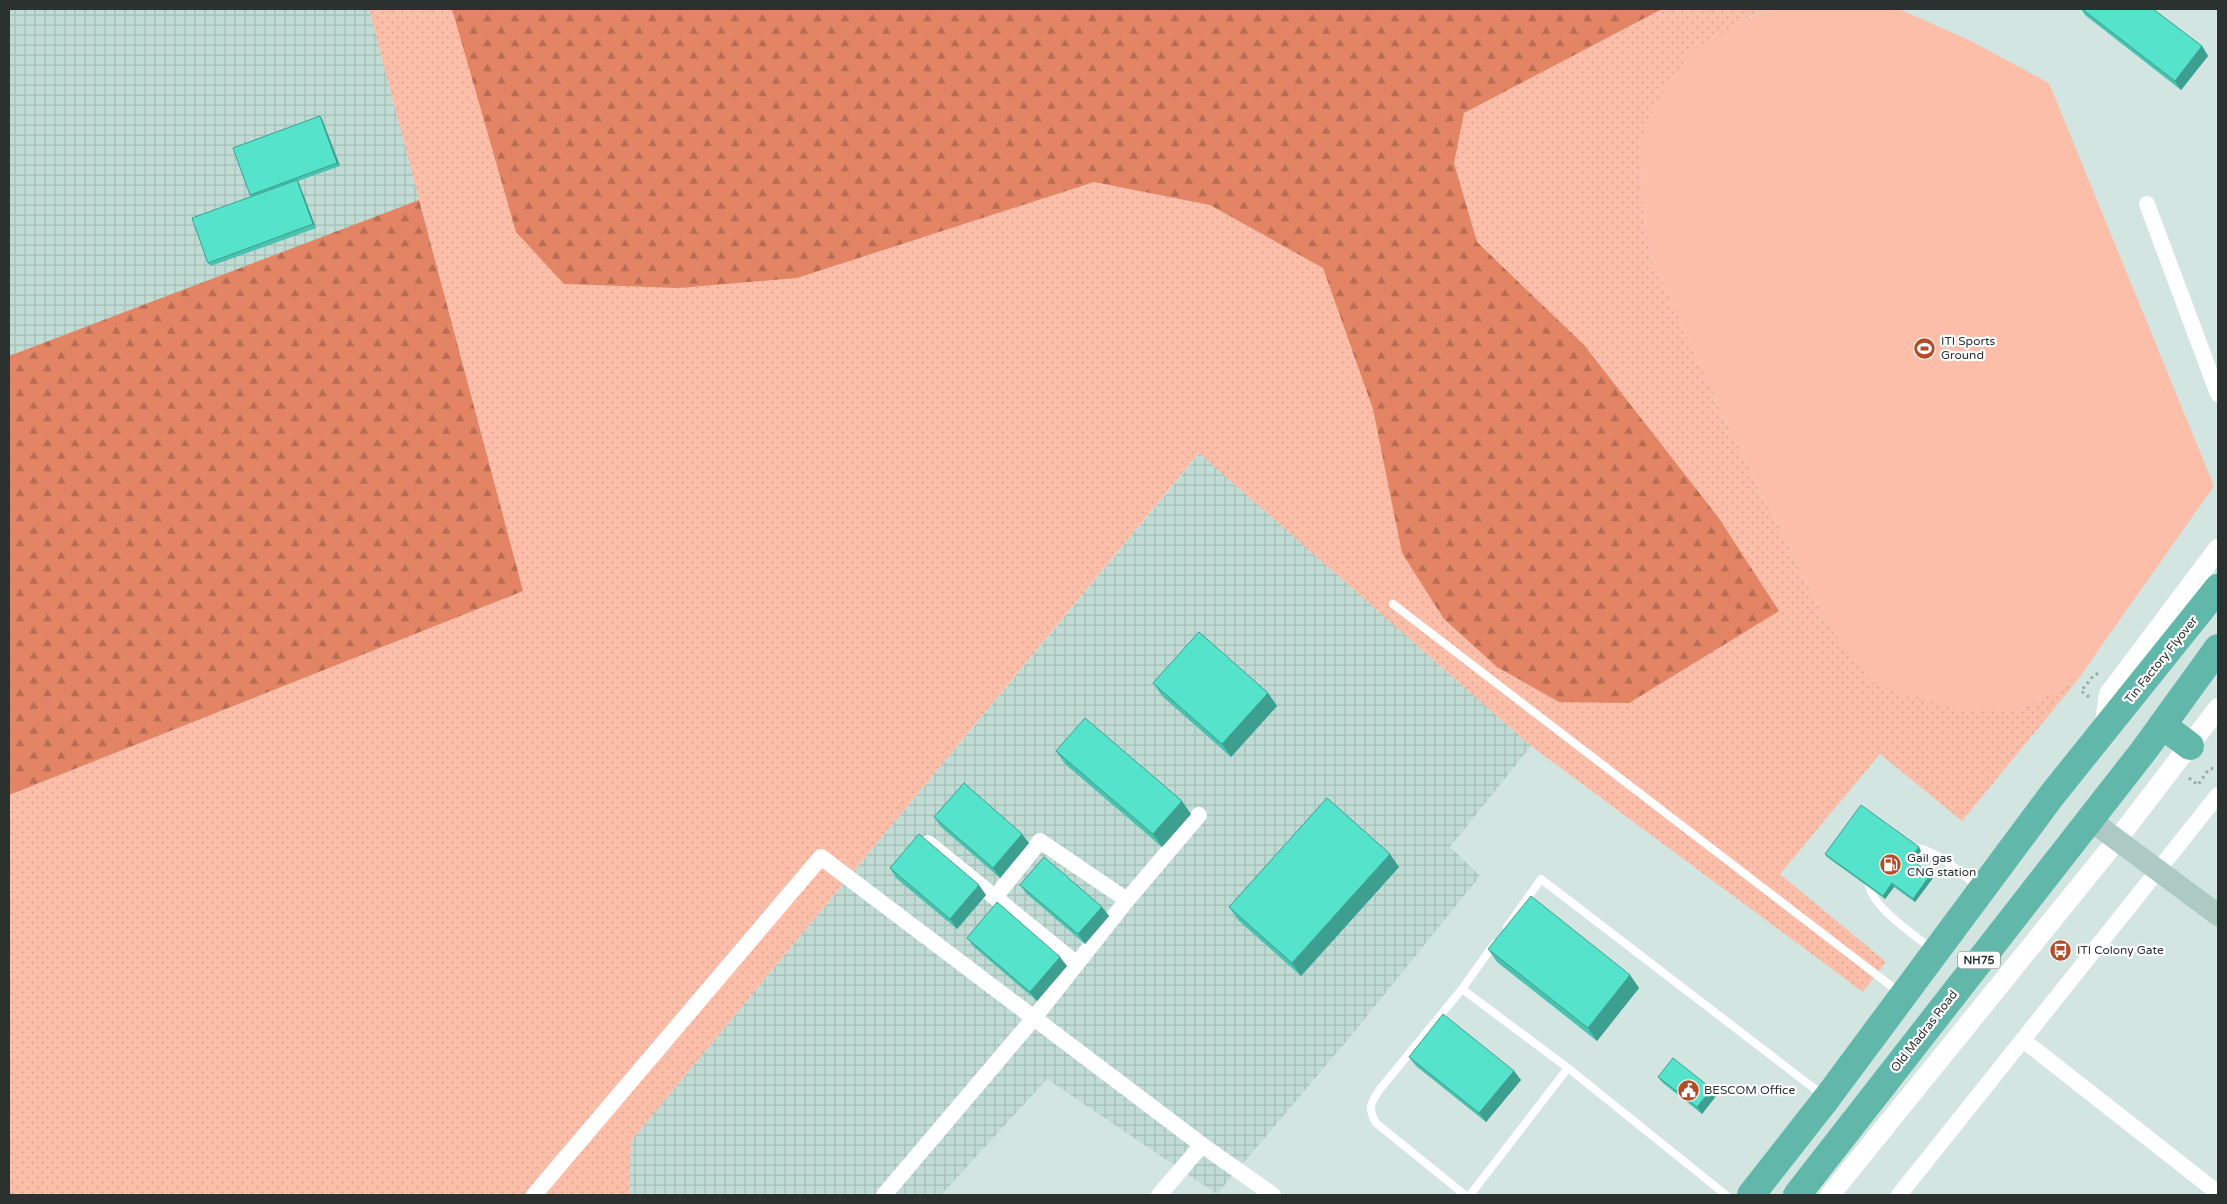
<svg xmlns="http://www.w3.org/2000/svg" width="2227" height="1204" viewBox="0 0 2227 1204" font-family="'Varela Round',sans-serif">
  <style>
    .industrial { fill: url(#industrial-grid) }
    .grass { fill: url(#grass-dots) }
    .forest { fill: url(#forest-firs) }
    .pitch { fill: #fcbea9 }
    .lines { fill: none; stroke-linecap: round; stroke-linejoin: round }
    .path { stroke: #99a8a5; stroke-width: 3; stroke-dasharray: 2.5 4; stroke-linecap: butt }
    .service { stroke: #fff; stroke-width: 8 }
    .minor { stroke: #fff; stroke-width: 16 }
    .tertiary { stroke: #fff; stroke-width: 20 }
    .secondary { stroke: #acc9c4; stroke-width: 22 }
    .trunk { stroke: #60b7aa; stroke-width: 28 }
    .wall { fill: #49c3af }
    .shaded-wall { fill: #3c9f8f }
    .building { fill: #55e3cc; stroke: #3c9f8f }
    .labels { text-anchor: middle; stroke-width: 4.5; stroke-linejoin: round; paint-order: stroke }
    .shield { fill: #fff; stroke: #6a6f6d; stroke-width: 1 }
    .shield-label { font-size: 11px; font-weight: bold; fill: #2a312f }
    .poi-label { font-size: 12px; fill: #2a312f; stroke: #fff; text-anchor: start }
    .street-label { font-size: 12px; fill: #2a312f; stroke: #fff }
  </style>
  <defs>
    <pattern id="industrial-grid" width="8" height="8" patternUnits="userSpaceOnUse" patternTransform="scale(1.25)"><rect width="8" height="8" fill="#c0dcd5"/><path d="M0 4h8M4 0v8" fill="none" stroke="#a5bdb7"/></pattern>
    <pattern id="grass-dots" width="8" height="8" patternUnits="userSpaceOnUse" patternTransform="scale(1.25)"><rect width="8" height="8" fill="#fcbea9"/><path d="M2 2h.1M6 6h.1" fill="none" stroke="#d8a492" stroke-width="1.8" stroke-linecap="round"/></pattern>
    <pattern id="forest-firs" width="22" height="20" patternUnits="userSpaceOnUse" patternTransform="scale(1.25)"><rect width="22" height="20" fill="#e38464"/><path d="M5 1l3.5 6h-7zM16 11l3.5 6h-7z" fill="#b86d53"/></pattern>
  </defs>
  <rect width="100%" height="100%" fill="#d2e5e1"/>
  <!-- industrial -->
  <path class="industrial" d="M9,9H369L523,591L9,795Z
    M1200,453L1531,746L1450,847L1480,876L1350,1037L1217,1194L1047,1079L941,1195H629L631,1141Z"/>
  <!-- grass -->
  <path class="grass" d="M369,9H1765L1746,19L1639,144L1641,188L1650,256L1735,440L1829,626L2019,709L2076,682L1962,821L1880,754L1780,874L1886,962L1863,992L1531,746L1199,453L631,1141L629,1195H9V795L522,591Z"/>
  <!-- forest -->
  <path class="forest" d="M452,9H1662L1464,113L1454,163L1477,242L1584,345L1718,517L1779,611L1629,703L1559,702L1497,667L1444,619L1402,553L1373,409L1323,268L1210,205L1094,182L797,278L679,288L564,284L516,232Z
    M419,200L523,591L9,795V356Z"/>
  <!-- pitch -->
  <path class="pitch" d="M1765,9H1899L1971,41L2049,83L2214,486L2076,682L2019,709L1964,712L1872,683L1829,626L1735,440L1650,256L1641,188L1639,144L1659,98L1692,50Z"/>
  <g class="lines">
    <!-- path -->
    <path class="path" d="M2089,697L2081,691L2094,675L2099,673
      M2189,778L2198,785L2209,769L2218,768"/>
    <!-- service -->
    <path class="service" d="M1393,604L1899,992
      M1910,847C1936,848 1958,871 1978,887
      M1869,880C1866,904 1915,935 1932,949
      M1507,927L1541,879L1824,1096
      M1462,989L1568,1068L1726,1195
      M1465,1195L1376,1123C1367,1108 1371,1102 1380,1089L1462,989L1494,944
      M1470,1195L1568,1068"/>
    <!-- minor -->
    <path class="minor" d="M2147,204L2218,394
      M928,843L1077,964
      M1127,900L1199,815
      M2023,1040L2218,1193
      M534,1195L821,857L1034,1018L1127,900L1040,841L996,896
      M884,1195L1034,1018L1202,1145
      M1159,1195L1202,1145L1273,1195
      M1899,1195L2218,795"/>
    <!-- tertiary -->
    <path class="tertiary" d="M2104,730L2109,694L2218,549
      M1830,1195L2117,840L2218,708"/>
    <!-- secondary -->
    <path class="secondary" d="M2089,819L2218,915"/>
    <!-- trunk -->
    <path class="trunk" d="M2162,725L2190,746
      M1751,1195L1827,1098L2052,795L2218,588
      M1797,1195L2145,749L2218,648"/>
  </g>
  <!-- wall -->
  <path class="wall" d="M2081,9H2153L2202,46L2208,56L2181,90L2085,15Z
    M320,116L322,119L340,166L298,181L316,228L211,266L208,263L252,197L250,195Z
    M1153,683L1268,693L1277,706L1231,757L1162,696Z
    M1056,751L1191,814L1162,847L1065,764Z
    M934,817L1029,843L1000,878L941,827Z
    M1921,851L1913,861L1933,878L1915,902L1894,887L1885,899L1827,857L1825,854Z
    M1399,867L1301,976L1238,920L1229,907Z
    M890,868L986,895L957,929L896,878Z
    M1020,885L1102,907L1109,916L1085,944L1027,894Z
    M967,938L1067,966L1037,1001L974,947Z
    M1488,949L1630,975L1639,988L1597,1041L1497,962Z
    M1409,1057L1514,1071L1521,1080L1486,1122L1416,1066Z
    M1658,1077L1712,1089L1716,1096L1702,1114L1663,1083Z"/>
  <!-- shaded-wall -->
  <path class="shaded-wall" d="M2202,46L2208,56L2181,90L2175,81Z
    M320,116L322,119L340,166L337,163Z
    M297,180L299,183L316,228L313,224Z
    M1268,693L1277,706L1231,757L1222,744Z
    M1182,801L1191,814L1162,847L1153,834Z
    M1022,834L1029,843L1000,878L993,868Z
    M1919,847L1921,851L1912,862L1910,859Z
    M1390,854L1399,867L1301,976L1292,963Z
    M1931,874L1933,878L1915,902L1913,899Z
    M1892,883L1894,887L1885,899L1883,896Z
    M979,885L986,895L957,929L950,919Z
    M1102,907L1109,916L1085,944L1078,934Z
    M1060,957L1067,966L1037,1001L1030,992Z
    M1630,975L1639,988L1597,1041L1588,1028Z
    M1514,1071L1521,1080L1486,1122L1479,1113Z
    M1712,1089L1716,1096L1702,1114L1697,1107Z"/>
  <!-- building -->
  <path class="building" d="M2082,9H2153L2202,46L2175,81Z
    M320,116L337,163L250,195L233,148Z
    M297,180L313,224L208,263L192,218Z
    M1199,632L1268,693L1222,744L1153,683Z
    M1085,718L1182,801L1153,834L1056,751Z
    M964,783L1022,834L993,868L934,817Z
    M1327,798L1390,854L1292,963L1229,907Z
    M1861,805L1919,847L1910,859L1931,874L1913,899L1892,883L1883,896L1825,854Z
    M919,834L979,885L950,919L890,868Z
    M1044,857L1102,907L1078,934L1020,885Z
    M1531,896L1630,975L1588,1028L1488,949Z
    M997,902L1060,957L1030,992L967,938Z
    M1443,1014L1514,1071L1479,1113L1409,1057Z
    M1673,1058L1712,1089L1697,1107L1658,1077Z"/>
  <!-- icons -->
  <defs>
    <symbol id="stadium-disc" viewBox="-11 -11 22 22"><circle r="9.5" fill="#b44d27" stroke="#fff"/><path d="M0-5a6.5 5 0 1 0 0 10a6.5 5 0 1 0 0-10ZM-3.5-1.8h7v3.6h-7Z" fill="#fff"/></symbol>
    <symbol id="fuel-disc" viewBox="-11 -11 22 22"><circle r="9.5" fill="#b44d27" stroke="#fff"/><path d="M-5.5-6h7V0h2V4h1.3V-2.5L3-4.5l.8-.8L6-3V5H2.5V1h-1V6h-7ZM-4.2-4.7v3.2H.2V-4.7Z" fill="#fff"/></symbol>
    <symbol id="bus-disc" viewBox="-11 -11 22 22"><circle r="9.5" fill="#b44d27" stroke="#fff"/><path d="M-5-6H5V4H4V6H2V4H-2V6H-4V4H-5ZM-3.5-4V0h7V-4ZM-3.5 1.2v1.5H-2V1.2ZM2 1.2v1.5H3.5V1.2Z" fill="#fff"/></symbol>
    <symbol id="civic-disc" viewBox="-11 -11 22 22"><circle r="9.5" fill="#b44d27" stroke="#fff"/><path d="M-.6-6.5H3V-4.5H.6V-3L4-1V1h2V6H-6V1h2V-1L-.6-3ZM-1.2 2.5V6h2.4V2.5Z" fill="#fff"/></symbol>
  </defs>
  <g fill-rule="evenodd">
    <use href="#stadium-disc" x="1912" y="336" width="25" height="25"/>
    <use href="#fuel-disc" x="1878" y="852" width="25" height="25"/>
    <use href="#bus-disc" x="2048" y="938" width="25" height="25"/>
    <use href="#civic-disc" x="1676" y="1078" width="25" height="25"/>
  </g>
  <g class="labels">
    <!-- shield labels -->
    <rect class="shield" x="1958" y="951.5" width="42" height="17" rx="4"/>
    <g class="shield-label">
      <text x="1979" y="964">NH75</text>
    </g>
    <!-- poi labels -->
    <g class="poi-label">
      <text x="1941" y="345">ITI Sports<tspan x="1941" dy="14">Ground</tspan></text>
      <text x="1907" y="862">Gail gas<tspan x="1907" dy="14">CNG station</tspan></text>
      <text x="2077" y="954">ITI Colony Gate</text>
      <text x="1704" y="1094">BESCOM Office</text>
    </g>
    <!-- street labels -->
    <g class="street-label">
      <text transform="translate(2161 660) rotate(-51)" y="4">Tin Factory Flyover</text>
      <text transform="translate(1924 1031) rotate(-52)" y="4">Old Madras Road</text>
    </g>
  </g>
  <!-- border -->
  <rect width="2227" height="1204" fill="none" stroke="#2a312f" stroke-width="20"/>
</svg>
